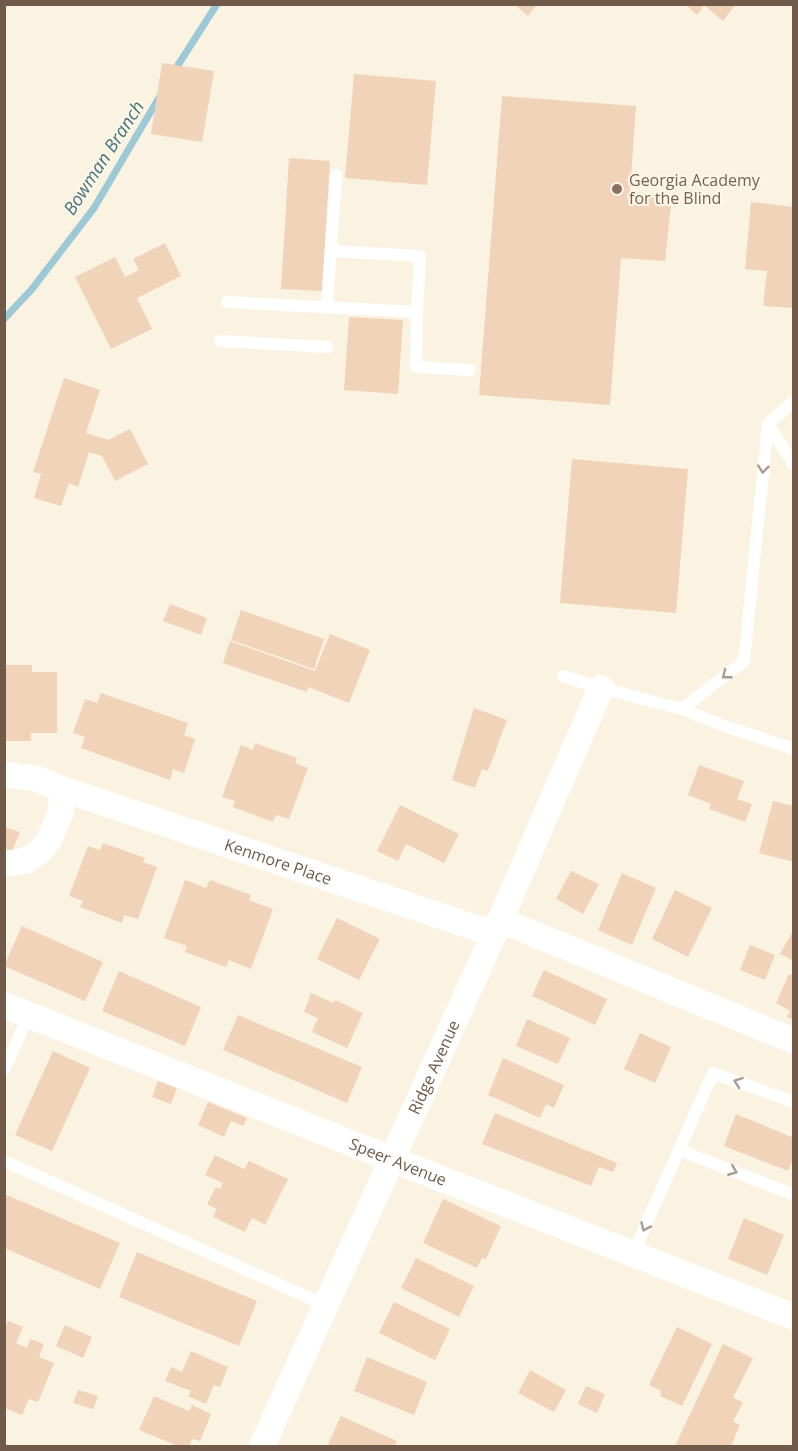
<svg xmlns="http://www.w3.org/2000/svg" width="798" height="1451" viewBox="0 0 798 1451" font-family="'Open Sans',sans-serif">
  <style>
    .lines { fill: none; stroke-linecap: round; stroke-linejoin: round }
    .stream { stroke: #9dc8d5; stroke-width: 7 }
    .building { fill: #f0d3b9 }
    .lane { stroke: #fff; stroke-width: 12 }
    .street { stroke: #fff; stroke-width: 26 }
    .oneway { stroke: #aa9c92 }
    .education-dot { fill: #8d6e63; stroke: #fff7e6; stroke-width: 2 }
    .labels { text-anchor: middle; stroke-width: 4.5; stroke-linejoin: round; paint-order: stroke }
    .education-label { font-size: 16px; fill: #785e54; stroke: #fff7e6; text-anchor: start }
    .street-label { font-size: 16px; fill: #715a49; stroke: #fff7e6 }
    .water-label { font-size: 18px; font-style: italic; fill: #437485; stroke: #fff7e6 }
  </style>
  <rect width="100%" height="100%" fill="#fbf3e1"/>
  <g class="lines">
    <!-- stream -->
    <path class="stream" d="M173,73L217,4
      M4,319L32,289L94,208L160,96"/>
  </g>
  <!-- building -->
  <path class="building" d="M514,4H537L528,16Z
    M685,4H736L723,21L704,5L697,15Z
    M162,63L214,71L202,142L151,134Z
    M354,74L436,81L427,185L345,178Z
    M502,96L636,106L630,192L672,195L665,261L621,258L610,405L479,395Z
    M289,158L330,161L322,291L281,289Z
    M751,202L794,207V308L763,306L767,271L745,269Z
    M165,243L181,276L137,298L152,329L111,349L75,277L115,257L125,277L139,270L133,259Z
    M349,317L403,320L398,394L344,390Z
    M64,378L100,390L86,433L108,440L130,429L148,464L115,481L102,456L89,452L78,487L69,483L61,506L34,498L41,474L33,472Z
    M572,459L688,469L676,613L560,603Z
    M170,604L207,618L201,635L163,621Z
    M241,610L324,639L314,669L231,640Z
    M330,634L370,650L349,703L308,687L307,692L223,663L230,641L315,671Z
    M5,665H32V672H57V733H31V741H5Z
    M101,693L188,723L184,735L195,739L184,773L173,769L170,780L81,748L85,737L73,733L85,699L97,703Z
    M474,708L507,720L488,771L482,769L475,788L452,780Z
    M255,743L297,758L295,763L308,768L289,819L276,815L273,822L233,807L235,801L222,797L241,745L253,750Z
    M699,765L744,781L737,799L752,804L745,822L709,809L711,804L688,795Z
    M773,801L794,806V862L759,853Z
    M400,805L459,834L444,863L406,844L398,861L377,851Z
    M4,827L20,832L12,851L4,848Z
    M103,843L145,858L143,862L157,867L138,919L124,915L122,923L80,907L83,901L69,896L88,846L100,850Z
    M571,871L599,884L583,914L556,899Z
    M622,873L656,888L632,945L598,930Z
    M185,880L206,888L210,880L251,895L249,900L273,909L251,969L229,960L226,967L185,952L187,946L164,938Z
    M675,890L712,908L688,957L652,939Z
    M337,918L380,939L359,980L317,959Z
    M22,926L103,962L85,1001L4,966Z
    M794,929V961L780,954Z
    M750,945L775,955L765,980L740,970Z
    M544,970L607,999L595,1025L532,996Z
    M119,971L201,1007L185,1046L102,1011Z
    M789,974L794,976V1020L787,1017L790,1011L776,1003Z
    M311,993L334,1003L335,1000L363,1013L347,1048L312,1032L318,1018L304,1012Z
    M238,1015L362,1067L347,1103L223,1050Z
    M527,1019L570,1038L558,1064L516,1046Z
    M640,1033L671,1047L655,1083L624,1069Z
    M53,1051L90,1068L52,1151L15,1135Z
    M503,1058L564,1085L554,1108L546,1104L540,1118L488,1095Z
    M158,1081L177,1088L171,1104L152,1097Z
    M208,1102L247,1118L243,1126L231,1121L224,1137L198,1125Z
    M495,1113L617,1163L613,1172L599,1167L591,1186L482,1144Z
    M736,1114L794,1138V1156L788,1171L724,1146Z
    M215,1155L244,1169L249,1161L288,1179L265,1225L252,1218L245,1232L213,1217L217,1209L207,1204L216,1187L220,1189L223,1183L205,1175Z
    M4,1194L120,1243L100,1289L4,1248Z
    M443,1199L501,1226L486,1259L482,1258L477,1268L423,1243Z
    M744,1218L784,1235L767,1275L728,1259Z
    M137,1252L257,1301L239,1346L119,1297Z
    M416,1258L474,1286L459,1317L401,1288Z
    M394,1302L450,1329L435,1360L379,1333Z
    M8,1321L23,1327L16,1343L27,1348L30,1339L44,1344L39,1357L54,1363L38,1402L29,1399L22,1415L4,1408V1329Z
    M65,1325L92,1337L83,1358L56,1346Z
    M677,1327L712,1344L682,1406L660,1396L661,1391L649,1385Z
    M723,1344L753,1358L733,1398L743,1402L733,1422L740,1425L731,1446H675Z
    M191,1351L228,1367L220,1387L214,1385L206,1404L188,1396L191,1391L165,1381L171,1367L182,1372Z
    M367,1357L427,1382L414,1415L354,1391Z
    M530,1370L566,1390L554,1412L518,1393Z
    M586,1386L605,1394L597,1413L578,1404Z
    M78,1390L98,1396L93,1409L73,1403Z
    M154,1396L189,1411L192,1405L211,1414L200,1441L192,1439L189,1446H178L139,1430Z
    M341,1416L397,1441L395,1446H332L328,1444Z"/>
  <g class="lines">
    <!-- lane -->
    <path class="lane" d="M227,302L417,312L420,256L331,251
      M327,306L336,175
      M417,312L416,367L470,370
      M220,341L327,347
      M768,424L794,465
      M563,676L601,688L682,709L727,727L794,749
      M682,709L744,661L768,424L794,401
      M4,1070L29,1015
      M679,1150L794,1195
      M4,1161L325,1305
      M633,1254L713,1073L794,1102"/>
    <!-- street -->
    <g class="street">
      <path d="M4,775L35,778L62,789L61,811L49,840L39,852L25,861L4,864"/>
      <path id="s1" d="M62,789L494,934"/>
      <path d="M500,920L794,1041"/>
      <path id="s2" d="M4,1005L391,1159L794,1317"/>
      <path id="s3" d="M262,1446L494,934L601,688"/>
    </g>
  </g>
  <!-- one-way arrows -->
  <defs><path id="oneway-chevron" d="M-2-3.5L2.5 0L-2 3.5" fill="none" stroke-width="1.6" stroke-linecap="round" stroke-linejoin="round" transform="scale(1.5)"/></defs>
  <g class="oneway">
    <use href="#oneway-chevron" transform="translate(763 469) rotate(96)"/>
    <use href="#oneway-chevron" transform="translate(726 675) rotate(142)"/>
    <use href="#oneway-chevron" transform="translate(738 1082) rotate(-160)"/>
    <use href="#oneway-chevron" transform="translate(733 1171) rotate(22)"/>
    <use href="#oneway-chevron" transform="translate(645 1227) rotate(114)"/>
  </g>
  <!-- markers -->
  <circle class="education-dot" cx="617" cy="189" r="6"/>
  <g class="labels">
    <!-- education labels -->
    <g class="education-label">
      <text x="629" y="186">Georgia Academy<tspan x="629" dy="18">for the Blind</tspan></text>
    </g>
    <!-- street labels -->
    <g class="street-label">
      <text dy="6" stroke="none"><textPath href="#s1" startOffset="228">Kenmore Place</textPath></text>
      <text dy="6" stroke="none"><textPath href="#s3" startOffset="416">Ridge Avenue</textPath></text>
      <text dy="6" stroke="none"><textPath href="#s2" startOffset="424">Speer Avenue</textPath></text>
    </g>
    <!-- water labels -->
    <g class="water-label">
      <text transform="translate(104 158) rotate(-57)" y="6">Bowman Branch</text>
    </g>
  </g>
  <!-- border -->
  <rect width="798" height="1451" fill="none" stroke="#715a49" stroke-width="12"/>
</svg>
